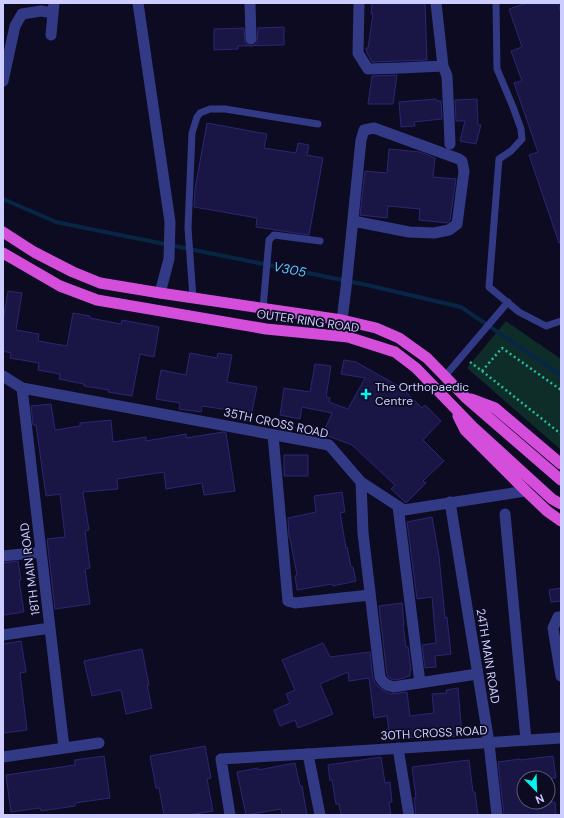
<svg xmlns="http://www.w3.org/2000/svg" width="564" height="818" viewBox="0 0 564 818" font-family="'DM Sans',sans-serif">
  <style>
    .green { fill: #0e2d28 }
    .lines { fill: none; stroke-linecap: round; stroke-linejoin: round }
    .stream { stroke: #072646; stroke-width: 4 }
    .building { fill: #191645; stroke: #2b2673 }
    .path { stroke: #23bda0; stroke-width: 2.5; stroke-dasharray: 2 3; stroke-linecap: butt }
    .service { stroke: #323a86; stroke-width: 7 }
    .minor { stroke: #323a86; stroke-width: 11 }
    .tertiary { stroke: #323a86; stroke-width: 11 }
    .trunk { stroke: #d44edb; stroke-width: 11 }
    .poi-dot { fill: #00f8f1; stroke: #0c0b22; stroke-width: 1.5 }
    .labels { text-anchor: middle; stroke-width: 3.5; stroke-linejoin: round; paint-order: stroke }
    .street-label { font-size: 12px; fill: #cdceff; stroke: #0c0b22 }
    .poi-label { font-size: 12px; fill: #cdceff; stroke: #0c0b22; text-anchor: start }
    .water-label { font-size: 13px; font-style: italic; fill: #5bc8ff; stroke: #0c0b22 }
  </style>
  <rect width="100%" height="100%" fill="#0c0b22"/>
  <!-- green -->
  <path class="green" d="M506,321L561,359V450L467,368Z"/>
  <g class="lines">
    <!-- stream -->
    <path class="stream" d="M3,199L56,222L367,285L461,307L561,375"/>
  </g>
  <!-- building -->
  <path class="building" d="M372,3H425L427,60L372,62L367,53L366,48H368L373,14H371Z
    M527,3H558L561,13V242L559,243L529,155L538,152L514,83L522,81L511,51L522,47L509,9Z
    M284,27V45L238,46V49L214,50V29L244,28L245,42L247,45L251,46L255,45L257,42L258,28Z
    M397,75L393,104H368L372,76Z
    M436,99L437,101H441L442,119L414,122L415,126L401,127L399,102Z
    M477,99L478,125H481L476,144L460,141L465,121H456L455,100Z
    M207,123L267,134L264,148L296,153L298,143L309,145L307,155L323,158L309,235L256,227L257,218L194,207L195,189Z
    M389,149L420,152L435,158L433,177L456,179L450,220L447,223L419,220L420,209L388,206L387,218L360,215L365,171L387,173Z
    M8,291L22,293L16,330L39,334L38,341L67,346L73,313L90,316V318L121,324L122,320L159,327L154,357L140,354L132,396L108,392L109,390L84,386V384L59,379L60,374L38,370L39,363L10,358L11,353L3,351V322Z
    M190,353L217,358L218,353L232,355L227,382L257,387L250,421L228,417L229,410L202,406L201,412L179,409L180,403L156,399L161,370L186,375Z
    M344,360L356,362L402,388L422,408L425,405L441,421L423,440L444,461L423,481L426,483L406,503L391,489L395,485L352,445L323,434L332,413L302,407L300,419L280,415L284,388L310,392L315,364L331,366L326,397L330,398L329,402L348,409L365,378L341,374Z
    M51,404L55,430L80,426V423L111,420L113,442L146,437V441L186,434V438L223,432L226,433L235,491L204,495L202,483L166,489L164,472L117,479L118,489L83,492L89,530L85,531L90,568L85,569L90,604L55,609L47,539L65,537L60,494L46,496L36,425H33L31,406Z
    M284,455H308V476H284Z
    M342,492L345,512L340,513L346,548L347,547L351,567H353L356,581L333,586L332,584L297,590L295,576L297,575L290,538H289L288,518L316,512L314,496Z
    M432,517L439,556L445,618L447,617L451,654L435,656L436,667L425,668L422,645L436,643L432,597L417,599L407,522Z
    M18,561L21,580H19L24,612L4,615L3,608V563Z
    M561,588V601L551,602L549,590Z
    M402,603L404,625H403L406,647H408L411,670H410V676L405,677V678L394,680L389,678L387,675L379,606Z
    M21,641L26,672L20,673L27,730L3,733V644Z
    M323,643L330,657L370,652L373,678L375,683L381,689L391,694L407,692L410,716L434,713L432,694L447,693L446,690L458,688L462,736L450,737V734L432,737V735L390,740L387,716L374,718L369,678L349,681L348,672L320,684L333,714L298,728L295,720L280,726L274,710L290,703L286,694L295,690L282,660Z
    M142,649L149,685H147L152,708L126,714L121,690L92,696L84,661Z
    M205,746L211,778L207,779L213,811L189,815H164L159,788H156L150,756Z
    M104,756L110,798L75,803V806L41,811L40,808L11,812L6,775L75,765V760Z
    M553,756L556,778H523L524,788V802H526V806L555,802L556,814L550,815H504L498,762L520,759V760Z
    M381,757L385,783L390,782L392,802H389L391,815H341L339,804H336L332,780L330,781L328,765Z
    M469,760L473,792H475L478,815H416L414,798H416L412,767Z
    M295,763L300,786H302L307,815H282L281,809L246,815L237,772L258,768V770Z"/>
  <g class="lines">
    <!-- path -->
    <path class="path" d="M470,362L482,371L502,348L561,390
      M482,371L561,434"/>
    <!-- service -->
    <path class="service" d="M496,3L497,69L513,107L521,129L522,139L511,151L499,159L489,287L519,312L546,326L561,321
      M193,298L188,228L192,133L197,117L200,113L210,109H225L318,124
      M263,308L269,240L274,235L320,241
      M445,376L508,302"/>
    <!-- minor -->
    <path class="minor" d="M250,3L251,39
      M359,3L358,53L368,69L400,68L443,66
      M436,3L443,66L447,76L449,118L450,144
      M51,35L54,3
      M3,81L15,26L22,14L41,11L53,13
      M342,320L346,288L361,140L364,130L374,128L459,159L462,161L464,171L457,224L449,230L434,233L409,232L353,221
      M3,376L22,388L329,445L361,482L404,510L526,491
      M22,388L64,748
      M273,435L288,601L295,603L370,595
      M361,482L363,533L380,677C383,683 386,685 393,687L477,674
      M450,502L489,743L497,815
      M398,506L420,683
      M505,514L526,740
      M3,556L41,552
      M561,617H558L553,628L561,676
      M3,635L50,628
      M398,748L409,815
      M3,757L99,743
      M230,815L221,759L308,754L320,815"/>
    <!-- tertiary -->
    <path class="tertiary" d="M138,3L170,222L169,259L160,293
      M308,754L561,738"/>
    <!-- trunk -->
    <path class="trunk" d="M3,232L34,252L73,272L100,283L160,293L342,320L376,328L399,338L427,358L465,397L561,480
      M3,253L60,286L97,300L266,329L348,337L395,352L416,368L473,427L552,499L561,504
      M471,399L495,408L561,464
      M458,416L465,430L526,491L547,511L561,521"/>
  </g>
  <!-- markers -->
  <path class="poi-dot" d="M364 388h4v4h4v4h-4v4h-4v-4h-4v-4h4z"/>
  <g class="labels">
    <!-- street labels -->
    <g class="street-label">
      <text transform="translate(308 321) rotate(8)" y="4">OUTER RING ROAD</text>
      <text transform="translate(276 423) rotate(12)" y="4">35TH CROSS ROAD</text>
      <text transform="translate(30 569) rotate(-97)" y="4">18TH MAIN ROAD</text>
      <text transform="translate(488 656) rotate(81)" y="4">24TH MAIN ROAD</text>
      <text transform="translate(434 733) rotate(-3)" y="4">30TH CROSS ROAD</text>
    </g>
    <!-- poi labels -->
    <g class="poi-label">
      <text x="375" y="391">The Orthopaedic<tspan x="375" dy="14">Centre</tspan></text>
    </g>
    <!-- water labels -->
    <g class="water-label">
      <text transform="translate(290 269) rotate(11)" y="5">V305</text>
    </g>
  </g>
  <!-- border -->
  <rect width="564" height="818" fill="none" stroke="#cdceff" stroke-width="8"/>
  <!-- north arrow -->
  <g transform="translate(536 790) rotate(157)"><circle r="19" fill="#0c0b22" stroke="#59597a"/>
  <path d="M0-3L7 15L0 10L-7 15Z" fill="#00f8f1"/>
  <text y="-6" font-size="11" font-weight="bold" text-anchor="middle" fill="#cdceff">N</text>
  </g>
</svg>
